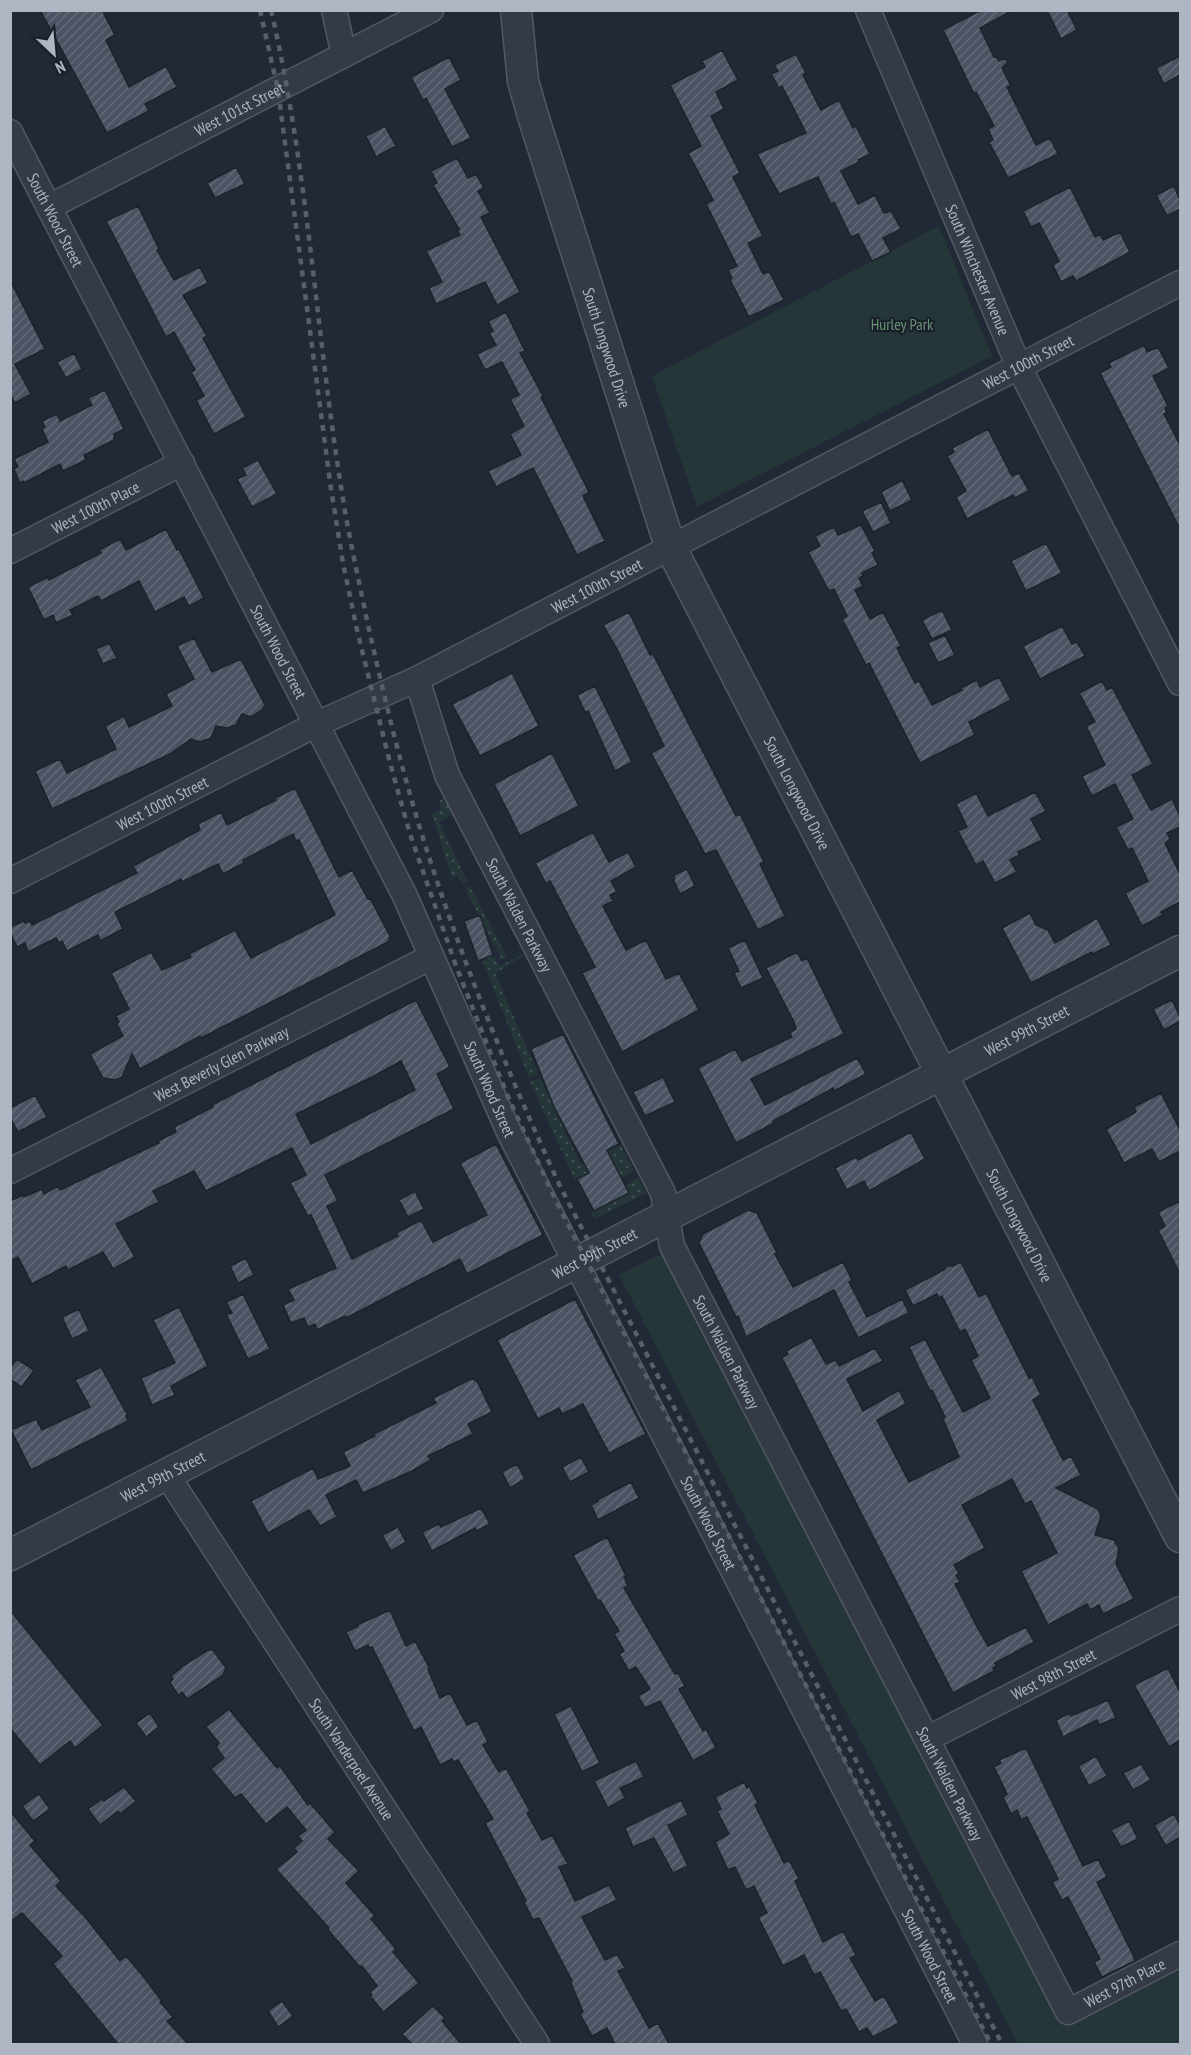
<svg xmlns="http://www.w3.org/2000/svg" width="1191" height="2055" viewBox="0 0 1191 2055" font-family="'PT Sans Narrow',sans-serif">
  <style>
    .grass { fill: url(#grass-dots) }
    .park { fill: #243638 }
    .building { fill: url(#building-hatch); stroke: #1c232d; stroke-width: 1.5; fill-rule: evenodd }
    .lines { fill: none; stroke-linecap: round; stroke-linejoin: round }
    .minor-casing { stroke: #525964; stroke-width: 27 }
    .tertiary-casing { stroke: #525964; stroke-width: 33 }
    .minor { stroke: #353b46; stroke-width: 24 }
    .tertiary { stroke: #353b46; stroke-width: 30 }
    .rail { stroke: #575f6d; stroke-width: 4.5; stroke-dasharray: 6 6; stroke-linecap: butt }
    .labels { text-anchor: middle; stroke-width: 4.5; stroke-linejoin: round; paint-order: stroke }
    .street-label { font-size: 16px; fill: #afb6c3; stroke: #1a212b }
    .park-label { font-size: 16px; fill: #689273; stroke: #1a212b }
  </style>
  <defs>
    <pattern id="grass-dots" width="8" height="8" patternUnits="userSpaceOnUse" patternTransform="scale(1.5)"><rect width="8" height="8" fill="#243638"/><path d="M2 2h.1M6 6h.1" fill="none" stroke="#415153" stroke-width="1.8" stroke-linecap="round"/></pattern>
    <pattern id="building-hatch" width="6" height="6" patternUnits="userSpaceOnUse" patternTransform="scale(1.5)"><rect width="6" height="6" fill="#4a5361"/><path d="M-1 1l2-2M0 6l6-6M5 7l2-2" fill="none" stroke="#626a76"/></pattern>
  </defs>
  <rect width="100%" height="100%" fill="#212936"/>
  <!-- grass -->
  <path class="grass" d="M443,798H445L451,815L439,822L468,882L463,884L458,876L452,878L432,814L441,809L439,801Z
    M470,886L507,957L502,960L465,889Z
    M523,954L524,956L495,973L538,1074L529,1078L482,960L493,955L500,966Z
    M540,1078L581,1165L621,1145L634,1171L621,1178L612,1161L575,1180L530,1082Z
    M638,1178L646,1193L594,1219L591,1212L628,1194L625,1186Z"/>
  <!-- park -->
  <path class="park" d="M939,226L992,356L697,507L652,376Z
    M667,1251L1063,2021L1180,1962V2044H1018L619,1275Z"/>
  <!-- building -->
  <path class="building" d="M40,10H102L115,35L106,40L129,87L166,66L177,87L145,104L149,111L107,133Z
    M981,10H1013L980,28L994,57L996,56L999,61L1005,58L1008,62L1002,68L1011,86L1007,87L1036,145L1050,138L1058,154L1008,178L989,142L993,140L988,129L994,126L976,92L974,94L943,30Z
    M1047,10H1067L1077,30L1061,39Z
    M722,50L738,80L716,92L724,109L711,116L740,173L733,177L763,236L748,243L763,274L769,271L784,300L749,317L730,280L732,278L728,270L737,266L706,204L713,200L688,153L701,146L670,85L705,67L702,61Z
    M796,54L806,73L803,75L821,110L839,100L853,128L856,126L870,154L858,160L859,162L841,171L858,204L875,195L884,213L891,211L901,229L883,238L891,252L872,261L858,234L851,237L834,202L831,204L818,177L779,194L757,154L806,133L782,86L779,88L771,74L778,71L774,65Z
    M1180,56V75L1164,84L1156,68Z
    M449,57L461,80L445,89L471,138L452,147L426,98L423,100L411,77Z
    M385,126L396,146L376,157L366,136Z
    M457,158L468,178L476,174L484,188L478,191L490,213L481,217L520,292L497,305L485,282L436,304L429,288L442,282L426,251L460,235L457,229H459L433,185L437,183L431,171Z
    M236,167L245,184L215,198L207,183Z
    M1174,186L1180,200V209L1167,216L1156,195Z
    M1070,187L1095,237L1100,234L1103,240L1120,232L1130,252L1076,281L1073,276L1061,282L1053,265L1059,261L1039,223L1031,227L1023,211Z
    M138,206L159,249L157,250L174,280L200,267L208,283L183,295L207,336L203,338L246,417L214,434L196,400L204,396L191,372L195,370L174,332L166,337L106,221Z
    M10,280L45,349L15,364L31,394L15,403L10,394Z
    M506,312L525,351L520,353L543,396L541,397L589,492L583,496L605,541L577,555L533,468L496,487L488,471L521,455L510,434L524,426L510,399L519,395L502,362L485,370L477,354L496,345L489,333L493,331L488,321Z
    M1144,345L1147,352L1158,347L1169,368L1153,376L1168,406L1165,408L1167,413L1164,414L1180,445V529L1100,373L1111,367L1109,363Z
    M74,353L82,369L66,378L57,362Z
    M105,390L124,429L114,434V440L84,455L86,460L63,471L60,464L24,483L23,481L20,483L14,469L18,467L14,459L48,442L42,429L45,427L42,421L57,414L60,421L92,405L88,398Z
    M988,429L1012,476L1019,473L1029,491L1014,498L1013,495L967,519L956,497L966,491L947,456L954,452L952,448Z
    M258,460L277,494L252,507L237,479L246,475L242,468Z
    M902,480L912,500L890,511L881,492Z
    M881,502L891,523L873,532L862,511Z
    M861,525L875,551L872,553L878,565L862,573L863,576L859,578L863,586L855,590L870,619L883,612L901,646L897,648L915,683L919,681L932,705L962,690L961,688L977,680L980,687L999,677L1011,700L969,722L975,735L920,763L869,663L866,665L842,619L847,616L834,589L829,591L808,552L820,546L815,536L834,527L838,535Z
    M166,529L177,550L179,549L204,598L189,606L184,597L155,612L139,581L101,601L98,596L70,610L73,615L56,623L53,615L44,620L28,587L48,577L49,580L101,553L99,550L120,539L126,550Z
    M1046,543L1062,573L1026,591L1011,561Z
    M942,610L952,630L932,639L922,620Z
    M629,612L650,655L653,654L736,816L740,814L764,862L760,864L785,916L758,930L716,850L705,854L651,753L664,746L617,649L603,625Z
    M1062,626L1072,644L1077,642L1085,656L1040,679L1023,646Z
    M945,635L955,655L938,663L928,643Z
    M194,638L212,672L241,659L265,705L262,710L251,717L242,714L236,725L227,728L216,726L211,738L200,742L191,739L170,754L52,809L35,771L60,759L67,773L116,749L105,726L124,716L129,727L172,706L166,694L194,679L177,646Z
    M109,643L117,658L103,664L96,649Z
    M512,673L539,726L480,756L452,704Z
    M1102,681L1107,690L1112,687L1153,764L1132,775L1151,810L1172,799L1180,816V827L1167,833L1170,839L1165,843L1180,874V902L1161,912L1163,915L1142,926L1125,893L1148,881L1132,848L1128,850L1116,827L1133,819L1115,784L1092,796L1082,776L1105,765L1086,726L1095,722L1079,693Z
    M595,686L632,762L615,771L588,711L585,712L577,695Z
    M552,753L579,806L520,836L494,784Z
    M295,788L339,877L352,870L368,899L370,898L390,936L388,942L201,1038L200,1036L140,1069L132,1054L122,1077L116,1080L103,1078L90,1054L123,1036L117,1024L119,1022L116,1016L129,1009L111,973L151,952L162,970L191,957L189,954L235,930L251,958L335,915L299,840L296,841L293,834L243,860L244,863L223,874L218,864L182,882L181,879L115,912L123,929L100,941L98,935L67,951L62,941L59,943L56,938L28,952L25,943L17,947L10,932V927L24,921L25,923L30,921L32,925L137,873L133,866L200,830L198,824L221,812L227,825L276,800L275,798Z
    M1035,792L1046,811L1031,819L1042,840L1018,852L1019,855L1010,860L1017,872L995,883L983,861L976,865L958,831L967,827L956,804L976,793L988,816Z
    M593,832L609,862L628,852L636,867L611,881L617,892L610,895L613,901L603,906L626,950L646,940L666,979L679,973L699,1010L622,1052L582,973L595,967L550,881L546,884L535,863Z
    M687,869L695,886L680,894L674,881V875Z
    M1030,913L1036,925L1048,930L1055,943L1097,918L1111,945L1093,954L1092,952L1031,983L1002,928Z
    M480,915L493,955L478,961L464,921Z
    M745,940L763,978L741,988L734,973L739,971L728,948Z
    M797,952L802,961L807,958L844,1034L751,1079L765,1105L857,1058L866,1074L834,1091L833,1088L773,1121L774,1123L736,1143L698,1068L735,1049L742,1061L792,1037L790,1033L796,1029L794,1022L766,968Z
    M416,1000L450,1067L437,1074L454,1109L325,1175L338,1201L327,1206L352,1259L398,1236L396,1233L421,1220L433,1242L487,1215L460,1163L496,1144L543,1235L467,1274L460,1259L346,1318L345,1316L317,1330L315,1324L308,1327L304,1318L291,1323L283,1305L294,1300L288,1289L336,1268L311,1215L308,1216L290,1183L306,1175L292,1148L206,1191L194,1171L153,1191L159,1202L116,1224L135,1257L113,1269L103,1252L68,1270L66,1266L32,1284L18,1257L10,1261V1201L23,1195L24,1197L42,1189L44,1194L58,1186L60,1190L159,1143L158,1141L176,1132L174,1127L213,1107L212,1105ZM401,1061L415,1090L311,1144L296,1114L374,1076Z
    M1172,1000L1180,1017V1021L1164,1030L1153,1009Z
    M563,1034L619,1144L607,1150L629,1193L594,1211L577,1179L589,1173L554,1107L531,1049Z
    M663,1077L675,1102L645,1116L633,1092Z
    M1161,1093L1180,1130V1151L1159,1162L1152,1149L1124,1163L1106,1129L1136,1112L1134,1107Z
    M35,1095L47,1117L18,1132L10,1117V1108Z
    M911,1132L925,1159L869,1191L864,1181L847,1190L835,1168L856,1157L858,1160Z
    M415,1191L424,1209L408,1217L399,1200Z
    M1180,1201V1274L1158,1230L1165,1226L1158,1212Z
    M748,1210L757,1213L777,1253L775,1254L793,1287L843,1262L852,1280L849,1282L867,1317L902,1299L909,1313L858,1338L834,1290L746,1337L738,1316L736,1317L699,1243L703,1234Z
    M246,1258L254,1275L238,1283L230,1266Z
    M961,1262L979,1297L986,1293L1029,1378L1032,1377L1041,1395L1033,1400L1063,1460L1071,1456L1081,1475L1056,1488L1098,1509L1101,1516L1095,1535L1114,1540L1119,1549L1116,1564L1134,1599L1103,1614L1099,1605L1090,1610L1087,1604L1048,1625L1021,1571L1057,1553L1031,1501L1025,1504L1012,1479L962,1505L985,1548L954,1565L959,1573L956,1575L960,1582L955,1584L976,1625L988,1646L1026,1627L1034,1642L995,1663L997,1666L993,1668L994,1671L953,1693L782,1358L788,1354L786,1351L811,1337L826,1364L836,1360L839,1366L875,1348L883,1361L847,1379L863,1411L899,1390L906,1404L877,1420L909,1482L959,1457L943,1419L945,1417L932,1390L930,1391L909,1347L925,1339L963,1412L990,1398L971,1360L978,1356L965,1329L960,1332L942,1296L939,1298L937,1294L913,1306L905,1290L944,1270L947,1266H953Z
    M243,1294L270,1349L248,1359L226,1314L232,1313L226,1302Z
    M575,1299L646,1434L609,1453L583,1404L562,1414L559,1408L538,1419L497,1340Z
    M179,1307L208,1366L171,1386L175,1395L152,1405L141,1378L175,1363L153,1320Z
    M79,1309L89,1331L72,1339L62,1317Z
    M17,1359L34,1370L22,1387L10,1379V1368Z
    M101,1367L128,1416H126L128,1421L31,1470L11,1430L36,1419L42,1430L90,1407L75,1380Z
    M473,1378L475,1381H477L492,1412L468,1424L473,1434L428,1456L431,1460L412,1471L363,1493L356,1480L326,1495L337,1517L320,1526L309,1510L268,1533L251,1501L313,1468L318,1479L350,1466L343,1452L375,1436L374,1434L436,1403L433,1398Z
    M581,1457L589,1472L570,1482L562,1467Z
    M517,1464L525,1479L510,1488L502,1472Z
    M631,1482L639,1498L598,1520L591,1505L598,1501L597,1500Z
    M481,1508L490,1524L476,1531L475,1528L432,1551L422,1532L439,1524L441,1527Z
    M398,1527L406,1542L391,1551L382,1535Z
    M607,1537L626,1576L624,1577L628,1586L624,1588L675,1674L678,1673L685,1686L679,1689L703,1731L706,1729L716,1748L693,1761L660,1701L645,1708L638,1696L650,1689L636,1667L629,1671L619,1654L624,1651L614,1634L619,1631L600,1600L598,1601L573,1555Z
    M10,1610L103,1725L75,1748L70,1741L40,1765L10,1728Z
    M390,1610L406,1646L415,1641L430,1669H428L440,1698L450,1693L467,1725L477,1720L488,1742L483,1745L499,1772L506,1768L530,1811L527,1813L542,1840L552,1835L568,1864L559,1867L575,1901L609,1885L617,1900L582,1917L605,1960L617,1954L625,1968L618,1971L649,2028L658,2023L669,2044H615L607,2028L592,2036L580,2014L583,2012L571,1983L572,1981L539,1918L533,1920L524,1902L526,1901L485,1823L493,1819L458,1760L453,1762L452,1759L440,1765L421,1727L414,1731L372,1647L369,1648L368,1645L355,1651L346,1632L358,1626L357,1625Z
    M208,1650H213L226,1668L223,1675L187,1699L182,1692L178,1695L170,1683L173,1679L171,1676L181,1668V1667Z
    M1168,1668L1180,1692V1740L1169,1747L1134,1685Z
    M1108,1700L1116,1718L1099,1725L1097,1720L1063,1737L1056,1720L1070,1713L1071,1716Z
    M571,1706L600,1763L582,1772L554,1714Z
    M229,1709L277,1768L280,1766L308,1805L310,1803L335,1832L328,1839L359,1871L346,1883L375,1916L371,1919L396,1949L393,1952L419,1983L383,2012L370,1996L372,1995L370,1992L377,1986L362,1966L360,1967L328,1930L329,1928L276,1869L297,1852L294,1848L302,1841L298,1836L306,1830L287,1807L266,1824L241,1794L235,1798L211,1769L224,1758L216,1747L219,1743L206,1727Z
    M150,1713L159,1727L146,1737L136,1723Z
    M1026,1748L1083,1866L1098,1859L1107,1877L1097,1882L1134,1957L1135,1961L1102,1977L1094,1962L1100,1959L1068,1897L1062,1900L1052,1882L1058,1879L1027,1817L1021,1820L1017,1810L1011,1814L1003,1797L1007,1794L994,1767L1001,1763L999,1760Z
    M1096,1756L1107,1776L1089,1786L1078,1766Z
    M636,1761L644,1777L620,1788L625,1798L608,1808L594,1781Z
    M1141,1764L1151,1780L1133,1790L1123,1773Z
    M744,1782L747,1788L749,1786L758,1803L755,1805L784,1863L789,1860L799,1879L795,1881L823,1942L843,1931L856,1955L850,1958L875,2001L884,1996L899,2023L873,2037L867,2028L859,2032L846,2009L841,2011L820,1972L814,1975L804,1955L783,1966L758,1917L767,1913L754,1886L746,1890L735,1867L728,1870L715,1842L729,1834L717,1811L721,1809L715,1797Z
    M124,1787L136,1801L120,1814L118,1811L100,1825L88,1809L102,1799L104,1801Z
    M39,1794L50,1809L33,1821L22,1806Z
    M681,1800L688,1815L668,1825L688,1866L673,1873L654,1838L633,1847L625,1828Z
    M10,1811L35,1841L30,1845L61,1881L56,1886L86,1918L120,1961L126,1956L143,1976L161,2000L160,2002L173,2017L167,2021L188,2044H118L53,1964L62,1956L22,1913L10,1922Z
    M1174,1814L1180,1825V1837L1166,1846L1154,1825Z
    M1129,1821L1138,1839L1121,1847L1111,1830Z
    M282,2001L293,2016L278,2027L268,2011Z
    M433,2006L445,2018L442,2021L461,2044H412L402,2034Z"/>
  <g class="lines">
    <defs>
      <g id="minor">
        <path d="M334,10L344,55"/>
        <path id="s1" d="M868,10L1019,367L1180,683"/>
        <path id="s2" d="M10,132L404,894L509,1132L975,2044"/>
        <path id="s3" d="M49,207L431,10"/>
        <path id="s4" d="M10,551L182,463"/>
        <path id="s5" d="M417,679L447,775L663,1193L672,1246L1068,2012L1180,1954"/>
        <path id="s6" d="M10,881L317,724L417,679L1180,283"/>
        <path id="s7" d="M10,1171L431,957"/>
        <path id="s8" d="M167,1475L537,2044"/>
        <path id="s9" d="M927,1739L1180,1609"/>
      </g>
      <g id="tertiary">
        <path id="s10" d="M516,10L523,81L533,116L670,546L1180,1537"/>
        <path id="s11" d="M10,1555L1180,951"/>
      </g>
    </defs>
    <!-- minor casing -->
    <use href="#minor" class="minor-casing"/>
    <!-- tertiary casing -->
    <use href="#tertiary" class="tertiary-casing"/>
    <!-- minor -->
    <use href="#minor" class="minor"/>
    <!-- tertiary -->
    <use href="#tertiary" class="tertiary"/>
    <!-- rail -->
    <path class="rail" d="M260,10L278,90L331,489L343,563L357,630L390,763L410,834L456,966L508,1097L557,1203L991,2044
      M271,10C308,169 316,333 342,493C349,538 359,581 368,625C384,696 401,768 423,838C460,956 507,1071 559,1184L1002,2044"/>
  </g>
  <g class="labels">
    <!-- street labels -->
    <g class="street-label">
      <text dy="6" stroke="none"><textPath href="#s3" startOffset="214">West 101st Street</textPath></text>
      <text dy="6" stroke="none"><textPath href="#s2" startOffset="99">South Wood Street</textPath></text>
      <text dy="6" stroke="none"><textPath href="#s1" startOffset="282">South Winchester Avenue</textPath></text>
      <text dy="6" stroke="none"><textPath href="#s10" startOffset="351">South Longwood Drive</textPath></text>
      <text dy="6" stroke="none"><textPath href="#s6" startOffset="1143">West 100th Street</textPath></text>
      <text dy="6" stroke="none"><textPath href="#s4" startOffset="96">West 100th Place</textPath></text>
      <text dy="6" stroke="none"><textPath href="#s6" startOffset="657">West 100th Street</textPath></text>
      <text dy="6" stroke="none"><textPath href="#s2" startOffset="585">South Wood Street</textPath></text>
      <text dy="6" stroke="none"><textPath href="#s10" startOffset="837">South Longwood Drive</textPath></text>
      <text dy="6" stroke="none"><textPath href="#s6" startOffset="171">West 100th Street</textPath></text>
      <text dy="6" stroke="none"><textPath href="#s5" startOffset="258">South Walden Parkway</textPath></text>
      <text dy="6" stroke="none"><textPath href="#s11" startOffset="1144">West 99th Street</textPath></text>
      <text dy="6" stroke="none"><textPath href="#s7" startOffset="237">West Beverly Glen Parkway</textPath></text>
      <text dy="6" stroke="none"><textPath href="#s2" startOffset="1071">South Wood Street</textPath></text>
      <text dy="6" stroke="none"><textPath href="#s10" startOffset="1323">South Longwood Drive</textPath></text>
      <text dy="6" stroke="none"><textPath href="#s11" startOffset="658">West 99th Street</textPath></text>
      <text dy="6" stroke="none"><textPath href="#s5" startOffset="744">South Walden Parkway</textPath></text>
      <text dy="6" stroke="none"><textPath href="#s11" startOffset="172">West 99th Street</textPath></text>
      <text dy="6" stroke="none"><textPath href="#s2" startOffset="1557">South Wood Street</textPath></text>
      <text dy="6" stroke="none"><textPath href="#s9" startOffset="142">West 98th Street</textPath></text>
      <text dy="6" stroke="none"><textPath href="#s8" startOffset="339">South Vanderpoel Avenue</textPath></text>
      <text dy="6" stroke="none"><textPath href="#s5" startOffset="1230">South Walden Parkway</textPath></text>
      <text dy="6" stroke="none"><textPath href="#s2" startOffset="2043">South Wood Street</textPath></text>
      <text dy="6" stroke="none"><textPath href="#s5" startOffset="1551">West 97th Place</textPath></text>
    </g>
    <!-- park labels -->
    <g class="park-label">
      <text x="902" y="330">Hurley Park</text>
    </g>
  </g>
  <!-- border -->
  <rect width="1191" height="2055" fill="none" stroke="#afb6c3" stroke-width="24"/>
  <!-- north arrow -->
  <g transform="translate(54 54) rotate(154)" stroke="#1a212b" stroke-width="4.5" paint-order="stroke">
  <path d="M0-4.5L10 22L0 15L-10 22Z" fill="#afb6c3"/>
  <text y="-9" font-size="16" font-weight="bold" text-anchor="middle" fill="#afb6c3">N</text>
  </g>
</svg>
